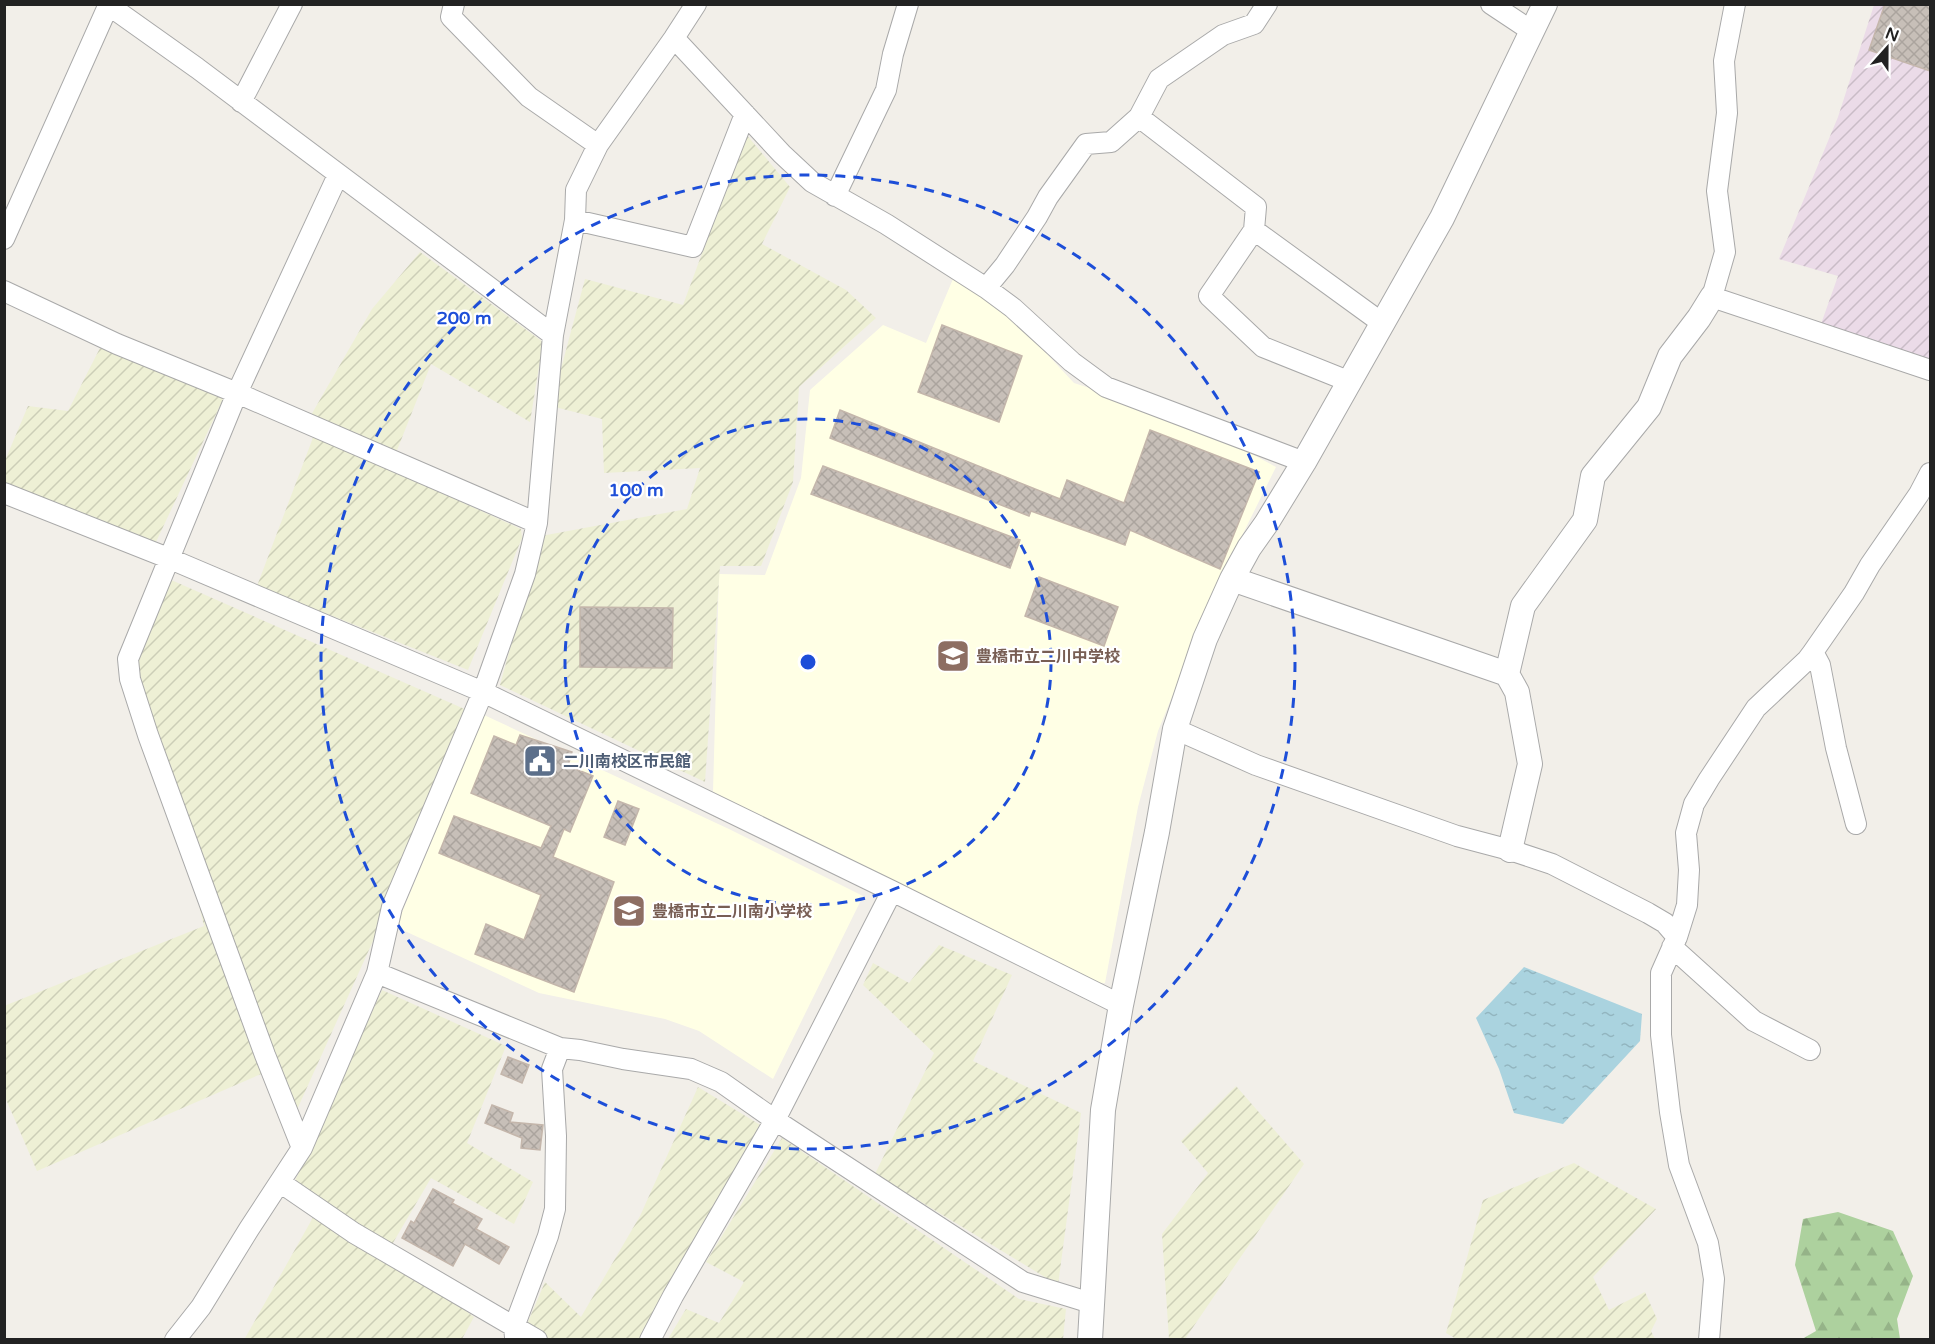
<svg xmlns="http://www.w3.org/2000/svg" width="1935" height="1344" viewBox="0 0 1935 1344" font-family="'Varela Round','Noto Sans JP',sans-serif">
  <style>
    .industrial { fill: url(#industrial-furrows) }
    .education { fill: #ffffe5 }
    .farmland { fill: url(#farmland-furrows) }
    .forest { fill: url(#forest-firs) }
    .water { fill: url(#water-ripples) }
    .building { fill: url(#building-cross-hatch); stroke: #c4b6ab; stroke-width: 1.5 }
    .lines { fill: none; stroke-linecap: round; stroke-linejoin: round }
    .minor-casing { stroke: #a9a9a9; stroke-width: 22 }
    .tertiary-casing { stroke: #a9a9a9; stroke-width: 26 }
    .minor { stroke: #fff; stroke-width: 20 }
    .tertiary { stroke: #fff; stroke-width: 24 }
    .ring { fill: none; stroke: #1d4ed8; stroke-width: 3; stroke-dasharray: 10 8 }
    .labels { text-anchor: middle; stroke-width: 4.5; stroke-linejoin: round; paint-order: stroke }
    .education-label { font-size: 16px; font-weight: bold; fill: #785e54; stroke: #fff; text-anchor: start }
    .service-label { font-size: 16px; font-weight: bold; fill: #4e5e75; stroke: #fff; text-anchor: start }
    .centre { fill: #1d4ed8; stroke: #fff; stroke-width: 3 }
    .ring-label { font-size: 18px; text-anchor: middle; font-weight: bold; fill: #1d4ed8; stroke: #fff; stroke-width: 4.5; stroke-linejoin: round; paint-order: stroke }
  </style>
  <defs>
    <pattern id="industrial-furrows" width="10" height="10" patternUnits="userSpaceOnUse" patternTransform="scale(1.5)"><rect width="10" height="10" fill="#ebdbe8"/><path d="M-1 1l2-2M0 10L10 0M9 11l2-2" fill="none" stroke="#c9bcc7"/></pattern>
    <pattern id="farmland-furrows" width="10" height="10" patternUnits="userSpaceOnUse" patternTransform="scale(1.5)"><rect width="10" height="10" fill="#eef0d5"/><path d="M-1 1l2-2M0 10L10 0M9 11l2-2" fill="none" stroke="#ccceb7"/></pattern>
    <pattern id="forest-firs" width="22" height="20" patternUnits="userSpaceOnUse" patternTransform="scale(1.5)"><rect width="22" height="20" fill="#add19e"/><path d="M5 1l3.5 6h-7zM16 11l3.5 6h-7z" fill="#95b388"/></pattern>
    <pattern id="water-ripples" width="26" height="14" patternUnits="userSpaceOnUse" patternTransform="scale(1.5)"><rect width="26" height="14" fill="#aad3df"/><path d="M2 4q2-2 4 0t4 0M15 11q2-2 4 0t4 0" fill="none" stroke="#92b5bf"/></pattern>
    <pattern id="building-cross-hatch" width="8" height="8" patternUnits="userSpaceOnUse" patternTransform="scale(1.5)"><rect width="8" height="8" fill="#c7bfb8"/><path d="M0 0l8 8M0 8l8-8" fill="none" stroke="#aba49e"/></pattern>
  </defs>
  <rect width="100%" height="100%" fill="#f2efe9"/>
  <!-- industrial -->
  <path class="industrial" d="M1874,5H1930V360L1821,324L1838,276L1779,259L1838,117Z"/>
  <!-- education -->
  <path class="education" d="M953,279L1002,306L1074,383L1188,420L1276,467L1219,582L1158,731L1138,807L1105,983L1090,982L713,792L719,574L765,575L801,478L810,390L883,325L926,343Z
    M484,715L729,829L863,896L773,1079L699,1031L665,1019L539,993L396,927Z"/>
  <!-- farmland -->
  <path class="farmland" d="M746,134L790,187L762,244L846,290L876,318L799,387L793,482L761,566H720L705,782L500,685L541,536L687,509L700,468L604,473L602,419L551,406L585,279L683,305Z
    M420,252L543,342L530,422L431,364L394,458L310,417L372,309Z
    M100,348L225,395L156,542L5,483L4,463L28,406L68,411Z
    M314,435L521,529L522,538L468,670L257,586Z
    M169,579L469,711L405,870L286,1134L268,1071L37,1171L5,1097L4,1006L204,926L170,785L136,662Z
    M939,945L1012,975L973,1061L1081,1113L1058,1285L875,1174L934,1053L863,985L873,963L909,983Z
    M382,990L506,1046L467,1143L533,1182L514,1224L431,1178L387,1253L474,1317L462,1339L244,1340L320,1205L294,1183Z
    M1236,1086L1304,1164L1185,1339H1169L1162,1234L1208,1173L1181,1141Z
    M698,1087L767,1129L645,1339L521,1338L545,1282L581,1317L640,1216Z
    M782,1138L1019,1299L1066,1309L1063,1339H668L686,1309L719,1323L744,1282L706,1262Z
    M1574,1163L1656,1209L1593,1277L1609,1310L1645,1292L1657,1319L1651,1331L1655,1339L1458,1340L1446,1333L1483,1200Z"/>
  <!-- forest -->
  <path class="forest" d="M1838,1212L1893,1231L1913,1276L1897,1319L1900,1339H1802L1816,1331L1795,1265L1803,1219Z"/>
  <!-- water -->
  <path class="water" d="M1524,967L1642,1014L1640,1041L1563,1124L1514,1113L1499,1069L1476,1018Z"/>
  <!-- building -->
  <path class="building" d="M1885,4H1930V71L1869,50Z
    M942,325L1022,356L999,422L918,392Z
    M840,410L1060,499L1067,480L1124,503L1150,430L1259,472L1220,569L1130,530L1125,545L1031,511L1029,516L830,438Z
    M823,466L1020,540L1010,568L811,494Z
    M1039,577L1118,607L1104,646L1025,616Z
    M580,607L673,608L672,668L580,667Z
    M520,735L572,752L568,766L593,776L570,832L564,829L553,857L614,882L574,992L475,954L486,924L524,940L541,895L439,853L454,816L541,848L551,826L471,793L494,736L516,745Z
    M618,801L639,809L625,845L604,837Z
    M508,1057L529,1065L522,1083L501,1074Z
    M492,1105L513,1113L510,1122L543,1125L540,1150L521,1148L522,1138L485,1123Z
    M433,1189L454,1200L452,1203L482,1219L476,1229L509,1247L499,1264L465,1244L453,1266L402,1238L411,1221L414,1223Z"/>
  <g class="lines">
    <defs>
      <path id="minor" d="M107,4L197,68L553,335
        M454,4L451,17L529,97L598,145
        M1491,4L1533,32
        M1735,4L1724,61L1727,113L1717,191L1725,252L1712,297L1930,370
        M674,38L782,154L812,182L886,224L986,288L1013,308L1072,362L1106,387L1304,462
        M241,102L292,4
        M1139,117L1256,207L1254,230L1382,323
        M835,196L886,90L893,54L908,4
        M575,220L693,247L745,114
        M1254,230L1209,296L1263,347L1348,381
        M4,239L109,4
        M986,288L1005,265L1037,217L1048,197L1086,144L1111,142L1139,117L1159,79L1223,35L1254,24L1267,4
        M4,291L117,344L237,393L537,523
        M4,493L168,558L483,692L892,891L1121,1005
        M1813,652L1820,665L1836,748L1856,824
        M1175,729L1256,765L1457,836L1510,850L1552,864L1648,913L1665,923L1677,937
        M1672,947L1754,1021L1810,1050
        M377,973L560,1048L580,1050L623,1059L691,1069L721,1082L775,1120L1023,1282L1091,1303
        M302,1148L265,1055L148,735L130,679L128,659L237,393L338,175
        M281,1183L354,1233L537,1340
        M515,1337L514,1327L548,1236L555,1209L556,1136L552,1069L560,1048
        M175,1340L201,1307L249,1229L302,1148L377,973L392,907L483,692L525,574L537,523L553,335L575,220L576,190L598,145L674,38L696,4
        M650,1340L673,1296L775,1120L892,891
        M1709,1340L1714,1279L1708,1243L1679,1165L1670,1112L1661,1035V973L1677,937L1687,905L1689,870L1686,833L1694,804L1709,779L1756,708L1807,660L1813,652L1854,593L1870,565L1919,494L1930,473"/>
      <path id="tertiary" d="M1232,579L1507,674
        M1510,850L1530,764L1517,692L1507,674L1523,606L1585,520L1593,476L1649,407L1670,356L1699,318L1712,297
        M1090,1340L1103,1110L1121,1005L1157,832L1175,729L1205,639L1232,579L1249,548L1266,524L1304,462L1442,218L1545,4"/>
    </defs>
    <!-- minor casing -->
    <use href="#minor" class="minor-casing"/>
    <!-- tertiary casing -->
    <use href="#tertiary" class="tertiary-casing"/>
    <!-- minor -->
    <use href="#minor" class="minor"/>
    <!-- tertiary -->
    <use href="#tertiary" class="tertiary"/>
  </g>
  <!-- distance rings -->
  <g class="ring">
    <circle cx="808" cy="662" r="243"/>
    <circle cx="808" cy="662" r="487"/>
  </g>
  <!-- icons -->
  <defs>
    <symbol id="school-square" viewBox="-11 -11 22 22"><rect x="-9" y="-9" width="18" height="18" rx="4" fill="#8d6e63" stroke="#fff"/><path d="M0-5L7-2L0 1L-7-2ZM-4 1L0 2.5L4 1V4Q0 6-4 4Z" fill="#fff"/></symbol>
    <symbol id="civic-square" viewBox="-11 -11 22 22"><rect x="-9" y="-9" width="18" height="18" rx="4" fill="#5c6f8a" stroke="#fff"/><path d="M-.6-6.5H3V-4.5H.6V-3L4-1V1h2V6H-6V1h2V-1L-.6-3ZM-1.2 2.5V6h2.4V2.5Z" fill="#fff"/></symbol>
  </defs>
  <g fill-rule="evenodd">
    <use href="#school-square" x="934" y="637" width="38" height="38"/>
    <use href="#civic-square" x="521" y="742" width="38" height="38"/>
    <use href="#school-square" x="610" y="892" width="38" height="38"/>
  </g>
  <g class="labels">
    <!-- education labels -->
    <g class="education-label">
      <text x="976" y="662">豊橋市立二川中学校</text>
      <text x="652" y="917">豊橋市立二川南小学校</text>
    </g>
    <!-- service labels -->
    <g class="service-label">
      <text x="563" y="767">二川南校区市民館</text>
    </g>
  </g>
  <circle cx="808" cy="662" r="9" class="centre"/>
  <g class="ring-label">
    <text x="464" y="324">200 m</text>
    <text x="636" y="496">100 m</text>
  </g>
  <!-- border -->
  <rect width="1935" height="1344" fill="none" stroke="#222222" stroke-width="12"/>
  <!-- north arrow -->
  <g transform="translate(1887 48) rotate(21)" stroke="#ffffff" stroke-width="4.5" paint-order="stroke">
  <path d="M0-4.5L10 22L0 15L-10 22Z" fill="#222222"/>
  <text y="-9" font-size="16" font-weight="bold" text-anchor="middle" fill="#222222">N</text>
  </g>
</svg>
